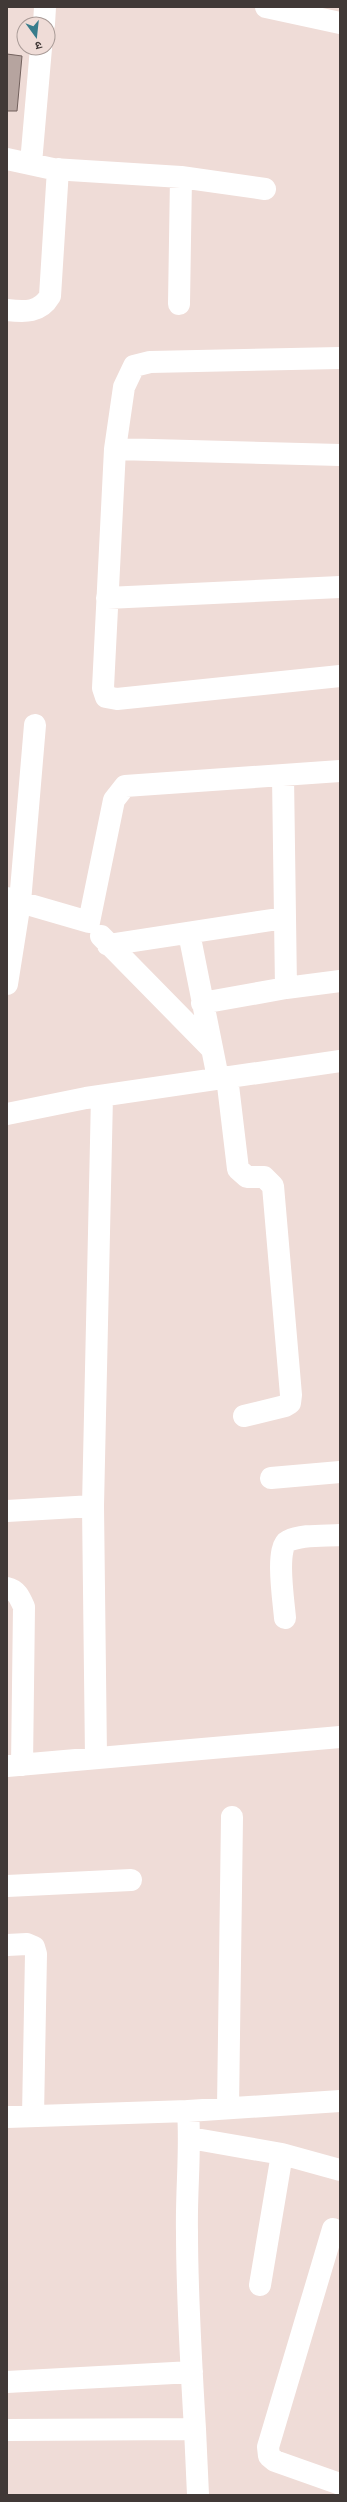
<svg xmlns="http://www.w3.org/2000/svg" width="347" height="2502" viewBox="0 0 347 2502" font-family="'Crimson Pro','Noto Sans Devanagari',serif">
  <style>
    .building { fill: #b6a49f; stroke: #72615d }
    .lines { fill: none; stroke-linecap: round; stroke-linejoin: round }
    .minor { stroke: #fff; stroke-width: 22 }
  </style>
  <rect width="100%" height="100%" fill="#efdcd7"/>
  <!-- building -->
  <path class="building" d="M7,54L22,56L17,111H7Z"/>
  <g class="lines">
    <!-- minor -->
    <path class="minor" d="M266,7L340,23
      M44,24L45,7
      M7,159L53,169L181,177L265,189
      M31,163L41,48
      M179,304L181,177
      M7,310C25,312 40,313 50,296L58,169
      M340,358L150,362L134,366L124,387L115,449L103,688L106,697L117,699L340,676
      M115,449L340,455
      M107,598L340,587
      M35,725L20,902L89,922L114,800L125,786L340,771
      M283,776L286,988
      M7,898L20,902L7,984
      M189,933L218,1078
      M101,936L210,1047
      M108,945L285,918
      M202,1003L286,988L340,981
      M227,1077L238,1169L247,1177H264L273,1186L291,1395L290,1403L285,1406L244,1416
      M7,1114L86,1098L340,1061
      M271,1478L340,1472
      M7,1511L93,1506
      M7,1588C17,1590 20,1598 24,1607L22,1765
      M285,1618C284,1604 275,1547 288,1541C302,1534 325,1536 340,1535
      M96,1757L93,1506L102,1096
      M7,1766L340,1737
      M7,1886L131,1880
      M7,1945L27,1944L34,1947L36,1954L33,2116
      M228,2108L232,1817
      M7,2117L188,2111L340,2101
      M190,2138L282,2154L340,2170
      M333,2229L268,2447L269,2456L275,2461L340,2484
      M260,2285L282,2154
      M7,2382L192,2372
      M195,2429L198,2495
      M7,2430L195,2429C191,2363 187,2298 187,2232C186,2191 191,2151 188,2111"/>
  </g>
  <!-- border -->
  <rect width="347" height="2502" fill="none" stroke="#413937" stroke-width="16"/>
  <!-- north arrow -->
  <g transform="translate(36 36) rotate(165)"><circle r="19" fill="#efdcd7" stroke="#a99b97"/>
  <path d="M0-3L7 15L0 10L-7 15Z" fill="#387c8b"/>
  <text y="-6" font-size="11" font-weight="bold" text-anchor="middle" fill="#413937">उ</text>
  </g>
</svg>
